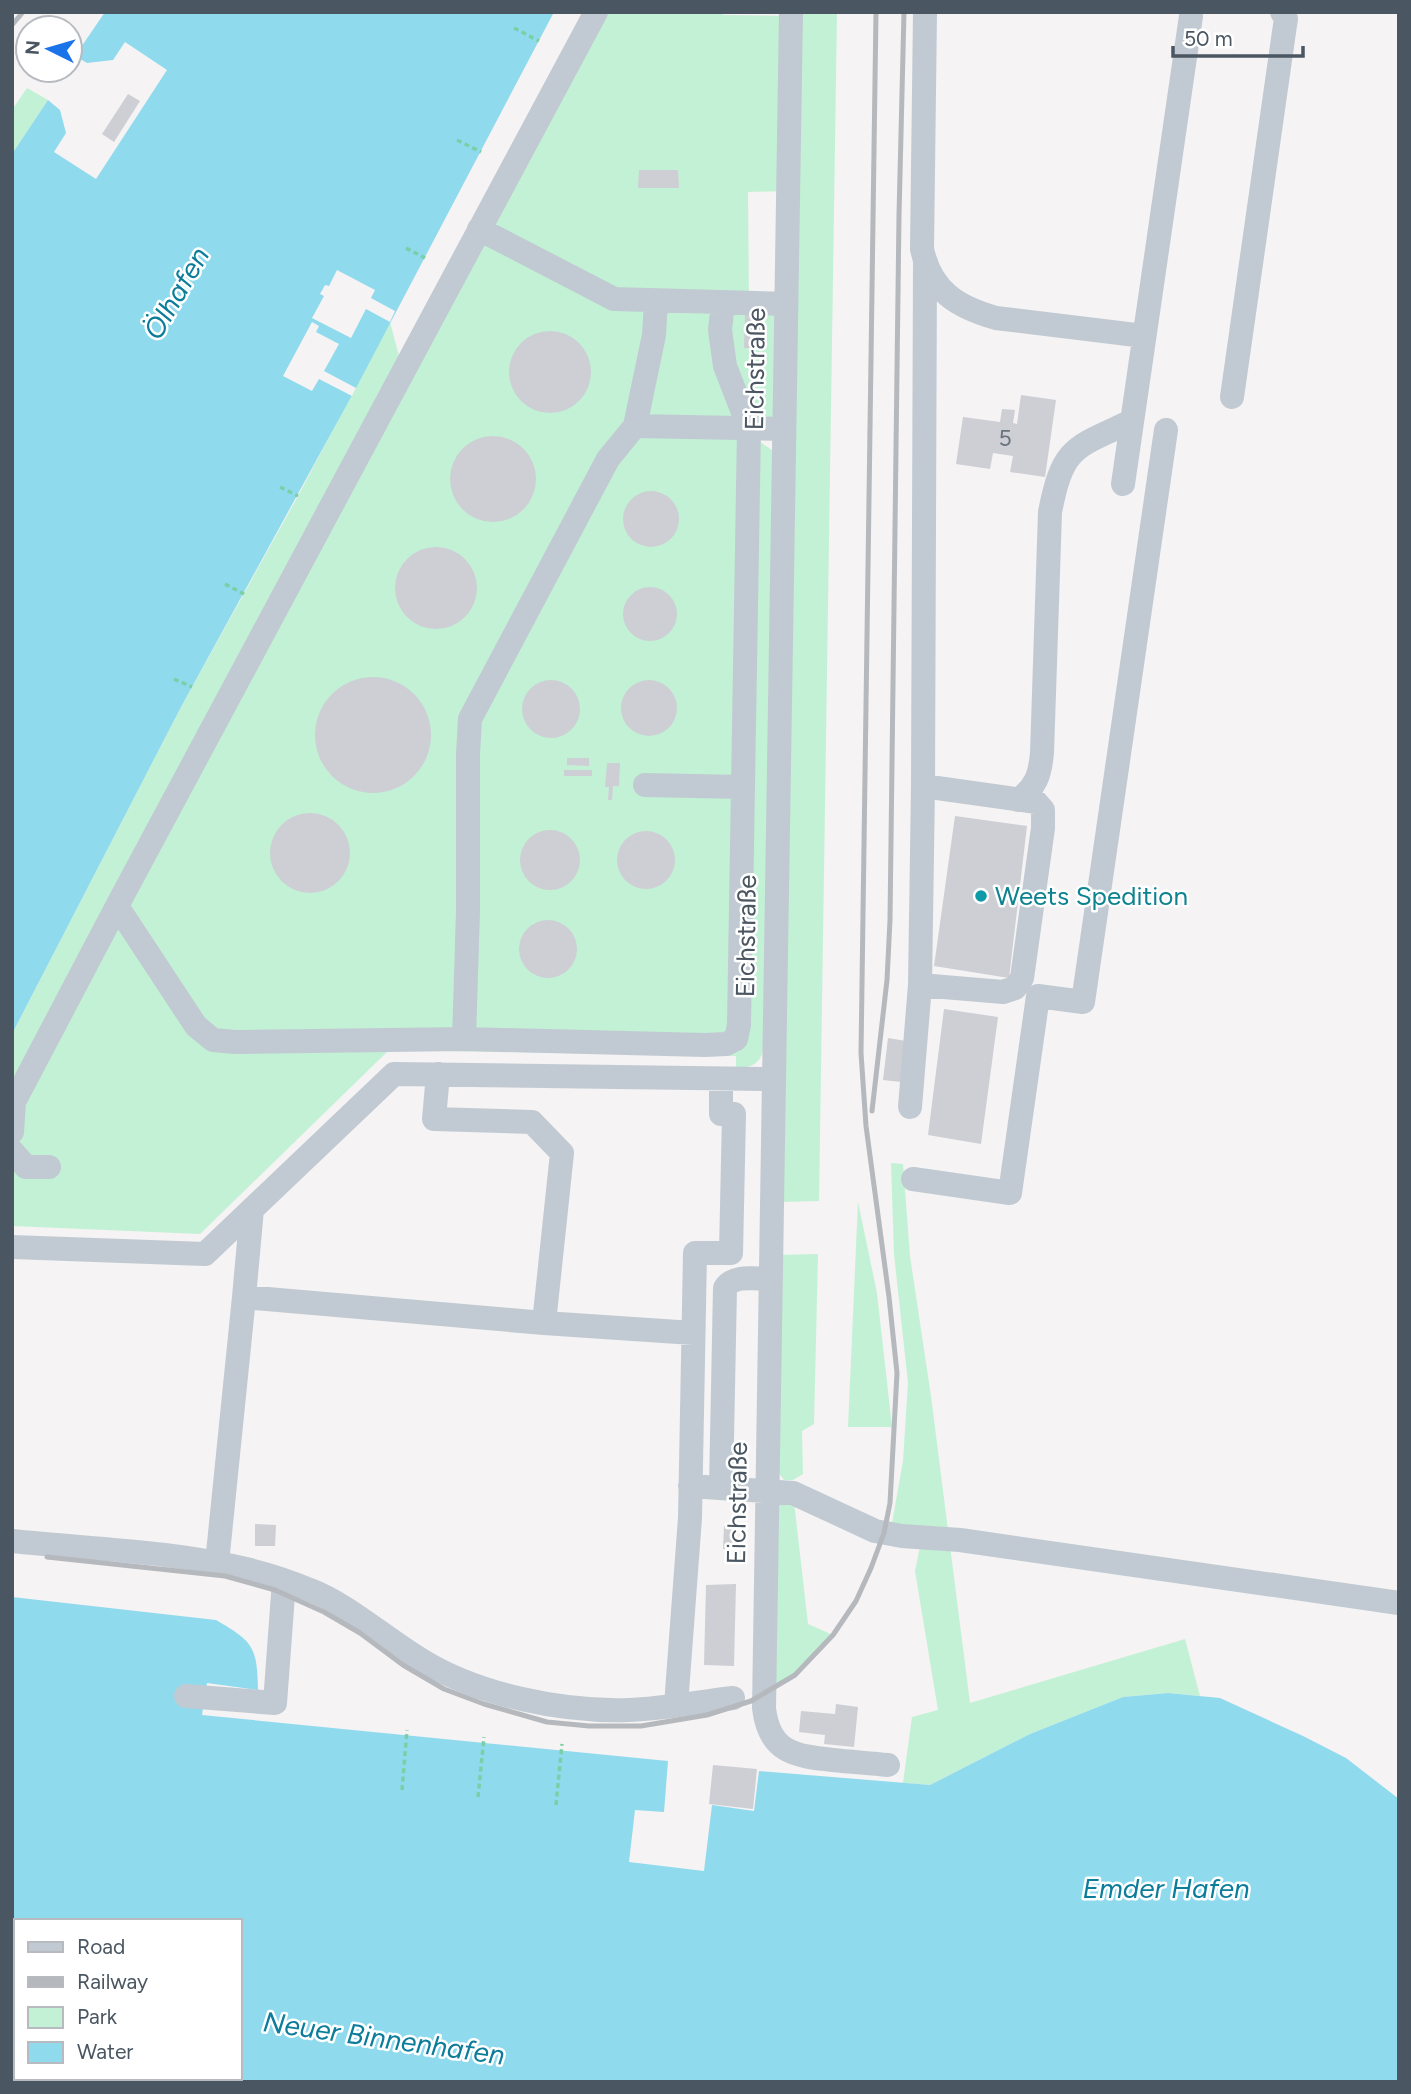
<svg xmlns="http://www.w3.org/2000/svg" width="1411" height="2094" viewBox="0 0 1411 2094" font-family="Figtree,sans-serif">
  <style>
    .green { fill: #c3f1d5; fill-rule: evenodd }
    .water { fill: #90daee; fill-rule: evenodd }
    .pier { fill: #f5f3f3 }
    .building { fill: #cdcfd5 }
    .lines { fill: none; stroke-linecap: round; stroke-linejoin: round }
    .path { stroke: #7ad0a6; stroke-width: 3.5; stroke-dasharray: 5 3.5; stroke-linecap: butt }
    .minor { stroke: #c1cad2; stroke-width: 24 }
    .rail { stroke: #b5b8bd; stroke-width: 5 }
    .culture-dot { fill: #0f9aa8; stroke: #fff; stroke-width: 2.5 }
    .labels { text-anchor: middle; stroke-width: 5; stroke-linejoin: round; paint-order: stroke }
    .number-label { font-size: 23px; fill: #6b747e }
    .street-label { font-size: 26px; fill: #4a5661; stroke: #fff }
    .culture-label { font-size: 26px; fill: #0d838f; stroke: #fff; text-anchor: start }
    .water-label { font-size: 28px; font-style: italic; fill: #0c7c9b; stroke: #fff }
  </style>
  <rect width="100%" height="100%" fill="#f5f3f3"/>
  <!-- green -->
  <path class="green" d="M596,12H722L723,15L790,16L791,12H837L819,1201L780,1202L793,465V421L786,311L776,415L767,422L749,428L756,439L772,450L776,464L766,1031C762,1056 764,1066 736,1069V1056L389,1050L200,1234L12,1226V1034L181,707L298,496L390,322L403,371ZM787,191L786,304L749,303L748,192Z
    M27,88L48,100L12,154V110Z
    M891,1163L903,1164L910,1256L931,1396L970,1703L1185,1639L1200,1696L1168,1693L1123,1697L1030,1734L930,1785L903,1783L912,1717L938,1710L915,1571L922,1537L892,1523L903,1461L908,1383L894,1254Z
    M858,1202L877,1293L892,1427H848Z
    M818,1254L814,1424L802,1431L803,1474L793,1480H784L776,1469L778,1255Z
    M793,1493L808,1624L833,1635L795,1675L764,1694L774,1506Z"/>
  <!-- water -->
  <path class="water" d="M105,12H554L356,388L181,707L12,1034V154L48,100L60,110L66,133L54,152L96,179L167,70L125,42L113,60L87,63L75,56Z
    M12,1597L216,1620C254,1642 257,1647 258,1690L207,1683L202,1715L668,1761L664,1812L635,1810L629,1862L704,1871L712,1805L754,1811L759,1771L930,1785L1030,1734L1123,1697L1168,1693L1220,1698L1303,1736L1346,1758L1399,1799V2082H12ZM16,1921H240V2078H16Z"/>
  <!-- pier -->
  <path class="pier" d="M337,270L375,290L371,298L395,311L390,322L366,309L351,338L312,318L324,296L320,294L325,285L329,286Z
    M312,322L319,326L316,332L339,344L324,371L356,388L352,396L319,379L312,391L283,376Z"/>
  <!-- building -->
  <path class="building" d="M128,94L140,101L114,142L102,134Z
    M639,170H678L679,188H638Z
    M745,314H763L762,348H744Z
    M509 372a41 41 0 1 1 82 0a41 41 0 1 1-82 0Z
    M1021,395L1056,400L1045,477L1010,472L1013,456L993,453L990,469L956,464L963,417L1000,422L1002,409L1015,410L1013,423L1017,424Z
    M450 479a43 43 0 1 1 86 0a43 43 0 1 1-86 0Z
    M623 519a28 28 0 1 1 56 0a28 28 0 1 1-56 0Z
    M395 588a41 41 0 1 1 82 0a41 41 0 1 1-82 0Z
    M623 614a27 27 0 1 1 54 0a27 27 0 1 1-54 0Z
    M315 735a58 58 0 1 1 116 0a58 58 0 1 1-116 0Z
    M522 709a29 29 0 1 1 58 0a29 29 0 1 1-58 0Z
    M621 708a28 28 0 1 1 56 0a28 28 0 1 1-56 0Z
    M567,758H589V766L567,765Z
    M607,763H620L619,786H613L612,800H608L609,787H605Z
    M564,770H592V776H564Z
    M270 853a40 40 0 1 1 80 0a40 40 0 1 1-80 0Z
    M955,816L1027,826L1009,978L934,966Z
    M520 860a30 30 0 1 1 60 0a30 30 0 1 1-60 0Z
    M617 860a29 29 0 1 1 58 0a29 29 0 1 1-58 0Z
    M519 949a29 29 0 1 1 58 0a29 29 0 1 1-58 0Z
    M944,1009L998,1017L981,1144L928,1135Z
    M888,1038L906,1041L901,1082L883,1080Z
    M255,1524L276,1525L275,1546H255Z
    M724,1526H736L735,1549H723Z
    M736,1584L734,1666L704,1665L706,1585Z
    M836,1704L858,1707L854,1747L824,1744L825,1735L799,1732L801,1711L835,1714Z
    M713,1765L757,1769L753,1809L709,1804Z"/>
  <g class="lines">
    <!-- path -->
    <path class="path" d="M514,28L539,41
      M457,140L481,152
      M406,248L425,258
      M280,487L298,496
      M225,584L244,594
      M174,679L192,687
      M402,1790L407,1730
      M478,1797L484,1737
      M556,1805L562,1744"/>
    <!-- minor -->
    <path class="minor" d="M791,12L764,1708C769,1752 794,1756 833,1760C851,1762 869,1763 888,1765
      M925,12L922,249C931,291 957,307 996,318L1144,336
      M479,229L614,299L786,304
      M656,301L654,335L635,426L784,429
      M1232,397L1285,25L1286,19L1282,12
      M1123,484L1191,16
      M645,785L743,787
      M1018,800C1036,787 1040,775 1042,753L1050,512C1063,446 1074,448 1132,421
      M117,906L196,1026L213,1040L235,1042L464,1039L705,1045L726,1044L736,1039L739,1025L749,428L725,366L720,330L723,303
      M920,985L1003,992L1015,988L1022,978L1043,828V810L1036,802L923,786
      M464,1039L468,911V754L470,719L608,459L635,426
      M438,1074L434,1119L532,1122L562,1153L544,1323
      M910,1107L920,985L923,786L925,263
      M12,1132L14,1102L117,906L596,12
      M12,1151L26,1167H49
      M913,1179L1010,1193L1038,996L1083,1002L1166,430
      M252,1209L244,1297L544,1323L693,1333
      M12,1247L205,1254L394,1074L773,1079
      M690,1486L793,1493L875,1531L902,1536L960,1540L1399,1603
      M721,1488L725,1288C734,1274 756,1279 770,1279
      M12,1541C90,1549 175,1551 250,1570C270,1575 291,1582 310,1590C349,1605 387,1640 423,1661C479,1695 562,1712 628,1710C663,1709 698,1702 733,1698
      M217,1563L244,1297
      M186,1696L275,1703L284,1581
      M676,1705L690,1518L695,1253H731L734,1114H721V1079"/>
    <!-- rail -->
    <path class="rail" d="M12,25L23,12
      M872,1111L887,980L890,920L899,215L904,12
      M47,1557L225,1576L275,1590L324,1612L360,1633L403,1665L444,1689L484,1704L547,1722L589,1726H641L707,1715L751,1701L795,1675L833,1635L856,1601L871,1568L884,1533L890,1503L897,1373L889,1297L866,1126L861,1053L876,12"/>
  </g>
  <!-- markers -->
  <circle class="culture-dot" cx="981" cy="896" r="7"/>
  <g class="labels">
    <!-- number labels -->
    <g class="number-label">
      <text x="1005" y="446">5</text>
    </g>
    <!-- street labels -->
    <g class="street-label">
      <text transform="translate(755 369) rotate(-89)" y="9">Eichstraße</text>
      <text transform="translate(746 936) rotate(-89)" y="9">Eichstraße</text>
      <text transform="translate(737 1503) rotate(-89)" y="9">Eichstraße</text>
    </g>
    <!-- culture labels -->
    <g class="culture-label">
      <text x="995" y="905">Weets Spedition</text>
    </g>
    <!-- water labels -->
    <g class="water-label">
      <text transform="translate(176 293) rotate(-60)" y="10">Ölhafen</text>
      <text x="1166" y="1898">Emder Hafen</text>
      <text transform="translate(384 2038) rotate(8)" y="10">Neuer Binnenhafen</text>
    </g>
  </g>
  <!-- border -->
  <rect width="1411" height="2094" fill="none" stroke="#4a5661" stroke-width="28"/>
  <!-- legend -->
  <rect x="14" y="1919" width="228" height="161" fill="#ffffff" stroke="#b7bbc0" stroke-width="2"/>
  <rect x="28" y="1942" width="35" height="10" fill="#c1cad2" stroke="#b7bbc0" stroke-width="2"/>
  <text x="77" y="1954" font-size="21" fill="#4a5661">Road</text>
  <rect x="28" y="1977" width="35" height="10" fill="#b5b8bd" stroke="#b7bbc0" stroke-width="2"/>
  <text x="77" y="1989" font-size="21" fill="#4a5661">Railway</text>
  <rect x="28" y="2007" width="35" height="21" fill="#c3f1d5" stroke="#b7bbc0" stroke-width="2"/>
  <text x="77" y="2024" font-size="21" fill="#4a5661">Park</text>
  <rect x="28" y="2042" width="35" height="21" fill="#90daee" stroke="#b7bbc0" stroke-width="2"/>
  <text x="77" y="2059" font-size="21" fill="#4a5661">Water</text>
  <!-- north arrow -->
  <g transform="translate(49 49) rotate(275)"><circle r="33" fill="#ffffff" stroke="#b7bbc0" stroke-width="2"/>
  <path d="M0-5L12 26L0 18L-12 26Z" fill="#1a73e8"/>
  <text y="-10" font-size="19" font-weight="bold" text-anchor="middle" fill="#4a5661">N</text>
  </g>
  <!-- scale -->
  <path d="M1173 46v10h130v-10" fill="none" stroke="#4a5661" stroke-width="3.5"/>
  <text x="1184" y="46" font-size="21" fill="#4a5661" stroke="#ffffff" stroke-width="5" paint-order="stroke">50 m</text>
</svg>
